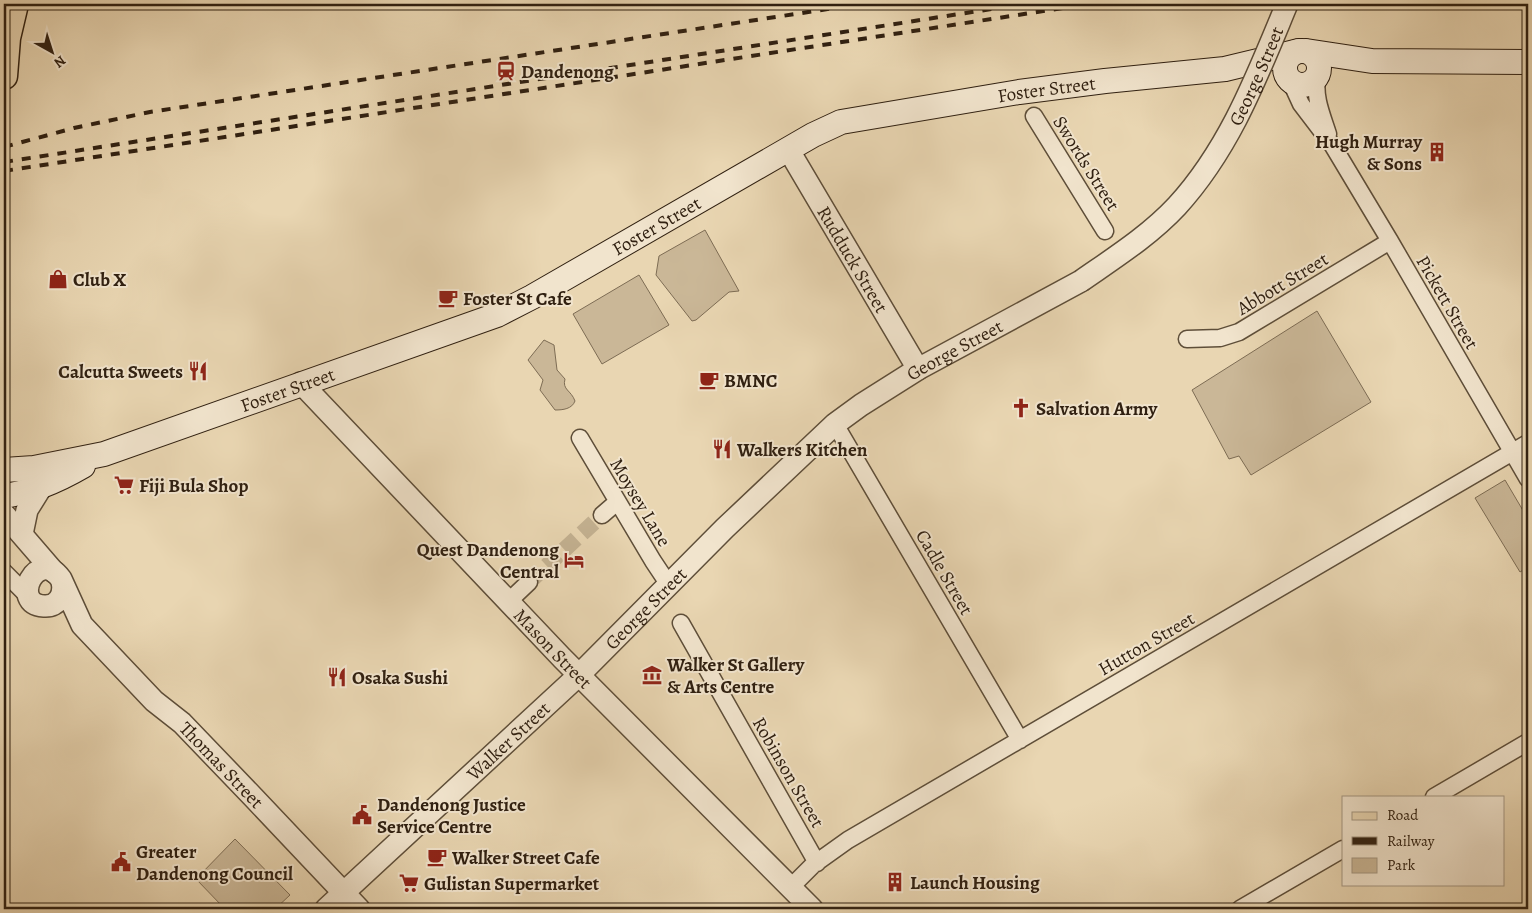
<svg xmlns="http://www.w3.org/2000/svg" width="1532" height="913" viewBox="0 0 1532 913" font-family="Alegreya,serif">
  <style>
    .green { fill: #cab797; stroke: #7d6c54 }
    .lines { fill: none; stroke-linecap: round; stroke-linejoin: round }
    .minor-tunnel { stroke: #c4b292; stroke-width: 16; stroke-dasharray: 16 8; stroke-linecap: butt }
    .minor-casing { stroke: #5e4e39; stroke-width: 19 }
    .tertiary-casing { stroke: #5e4e39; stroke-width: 24 }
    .secondary-casing { stroke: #302011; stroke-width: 26 }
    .primary-casing { stroke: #302011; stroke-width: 29 }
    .minor { stroke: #f1e4cd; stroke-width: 16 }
    .tertiary { stroke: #f1e4cd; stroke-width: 21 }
    .secondary { stroke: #f1e4cd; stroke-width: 24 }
    .primary { stroke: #e9d6b2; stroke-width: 26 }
    .rail { stroke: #302011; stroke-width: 4; stroke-dasharray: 9 9; stroke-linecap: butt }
    .tertiary-bridge-casing { stroke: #5e4e39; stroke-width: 24; stroke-linecap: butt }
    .tertiary-bridge { stroke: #f1e4cd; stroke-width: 21 }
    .labels { text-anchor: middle; stroke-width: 4; stroke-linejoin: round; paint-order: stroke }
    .poi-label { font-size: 19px; font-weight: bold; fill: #302011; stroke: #f1e4cd; text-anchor: start }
    .street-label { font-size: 19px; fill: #302011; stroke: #f1e4cd }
  </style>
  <rect width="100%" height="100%" fill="#e9d6b2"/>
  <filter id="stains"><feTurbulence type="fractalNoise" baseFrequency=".004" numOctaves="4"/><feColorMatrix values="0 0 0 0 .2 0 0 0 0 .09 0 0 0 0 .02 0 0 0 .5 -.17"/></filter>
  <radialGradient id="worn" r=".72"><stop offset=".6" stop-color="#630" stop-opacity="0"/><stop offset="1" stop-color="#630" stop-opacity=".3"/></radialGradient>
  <!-- green -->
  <path class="green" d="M705,230L739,291L729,292L696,320L692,321L656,275L659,256Z
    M639,275L669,325L602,364L573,314Z
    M1317,311L1371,402L1251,475L1239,456L1229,459L1192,390Z
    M544,340L554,345L557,370L565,379C562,390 571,390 575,401C572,409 563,410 555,410L540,390L543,380L528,360Z
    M1505,480L1528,519V567L1520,572L1475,498Z
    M235,839L290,895L275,909H221L223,907L196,879Z"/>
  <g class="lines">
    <!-- minor-tunnel -->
    <path class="minor-tunnel" d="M529,582L602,515"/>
    <defs>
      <path id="minor" d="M1317,77C1314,98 1322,115 1328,134
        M1290,80L1301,104L1333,146L1390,241L1528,479
        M1034,116L1105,231
        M1187,339L1220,338L1239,332L1390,241
        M835,424L1020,740
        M580,438L653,561L669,585
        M602,515L617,502
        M4,572L32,600
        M509,601L529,582
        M681,623L817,863
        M1434,797L1528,742
        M791,887L813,865L848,840L1528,443
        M1240,909L1343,849"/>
      <g id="tertiary">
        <path id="s1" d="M788,149L918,369"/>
        <path id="s2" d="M301,383L562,658L812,909"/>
        <path d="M4,514L54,572"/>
        <path d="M22,534L27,510L42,486"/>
        <path id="s3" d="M62,582C65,594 58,607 44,606C9,604 37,546 61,579L82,625L154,701L182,723L254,798L359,909"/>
        <path id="s4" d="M326,909L579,675L725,528L835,424L861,405L918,369L1081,281"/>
      </g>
      <g id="secondary">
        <circle cx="1302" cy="68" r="17"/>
        <path d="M1306,51L1372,61L1528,62"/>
        <path id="s5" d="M4,470L34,468L104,454L497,315L532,297L813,135L841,122L1019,92L1105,81L1225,69L1299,51"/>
        <path d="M4,496C32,492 59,480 83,466"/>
      </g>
      <path id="primary" d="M4,76L7,38L15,4"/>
    </defs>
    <!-- minor casing -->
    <use href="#minor" class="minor-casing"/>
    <!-- tertiary casing -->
    <use href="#tertiary" class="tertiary-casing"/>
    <!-- secondary casing -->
    <use href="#secondary" class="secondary-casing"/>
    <!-- primary casing -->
    <use href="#primary" class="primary-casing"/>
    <!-- minor -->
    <use href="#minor" class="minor"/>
    <!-- tertiary -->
    <use href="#tertiary" class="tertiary"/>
    <!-- secondary -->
    <use href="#secondary" class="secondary"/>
    <!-- primary -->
    <use href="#primary" class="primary"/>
    <!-- rail -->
    <path class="rail" d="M4,147L74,128L150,112L861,4
      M4,162L1024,4
      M4,171L1089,4"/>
    <defs>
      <g id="tertiary-bridge">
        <path id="s6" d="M1081,281C1114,258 1149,236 1177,206C1230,148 1257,76 1287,4"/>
      </g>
    </defs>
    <!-- tertiary-bridge casing -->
    <use href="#tertiary-bridge" class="tertiary-bridge-casing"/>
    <!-- tertiary-bridge -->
    <use href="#tertiary-bridge" class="tertiary-bridge"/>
  </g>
  <!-- icons -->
  <defs>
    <symbol id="station-bare" viewBox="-9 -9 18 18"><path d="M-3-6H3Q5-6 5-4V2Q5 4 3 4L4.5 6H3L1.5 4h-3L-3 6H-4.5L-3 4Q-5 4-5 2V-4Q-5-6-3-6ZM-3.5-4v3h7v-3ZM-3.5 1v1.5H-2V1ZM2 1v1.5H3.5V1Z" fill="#8f2418" stroke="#f1e4cd" stroke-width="2.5" paint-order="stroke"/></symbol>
    <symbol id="building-bare" viewBox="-9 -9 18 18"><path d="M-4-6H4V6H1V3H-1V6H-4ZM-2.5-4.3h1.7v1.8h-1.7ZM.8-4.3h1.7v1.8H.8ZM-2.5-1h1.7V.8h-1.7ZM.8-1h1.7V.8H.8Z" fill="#8f2418" stroke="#f1e4cd" stroke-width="2.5" paint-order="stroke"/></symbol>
    <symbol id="shop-bare" viewBox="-9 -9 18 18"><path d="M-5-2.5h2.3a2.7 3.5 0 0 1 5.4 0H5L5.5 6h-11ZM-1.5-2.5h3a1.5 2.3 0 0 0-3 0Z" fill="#8f2418" stroke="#f1e4cd" stroke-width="2.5" paint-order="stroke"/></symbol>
    <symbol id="cafe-bare" viewBox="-9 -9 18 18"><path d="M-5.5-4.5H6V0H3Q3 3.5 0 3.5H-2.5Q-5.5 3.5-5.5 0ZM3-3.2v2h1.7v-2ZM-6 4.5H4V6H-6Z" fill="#8f2418" stroke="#f1e4cd" stroke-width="2.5" paint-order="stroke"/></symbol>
    <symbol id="restaurant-bare" viewBox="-9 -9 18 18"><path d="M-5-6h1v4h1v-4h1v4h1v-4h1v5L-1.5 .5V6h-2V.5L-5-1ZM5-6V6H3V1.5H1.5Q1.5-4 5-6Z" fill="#8f2418" stroke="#f1e4cd" stroke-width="2.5" paint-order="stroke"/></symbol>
    <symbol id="church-bare" viewBox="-9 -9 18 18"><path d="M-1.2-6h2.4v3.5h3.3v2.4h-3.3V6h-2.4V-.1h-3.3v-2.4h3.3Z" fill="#8f2418" stroke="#f1e4cd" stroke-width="2.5" paint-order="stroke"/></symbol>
    <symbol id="supermarket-bare" viewBox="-9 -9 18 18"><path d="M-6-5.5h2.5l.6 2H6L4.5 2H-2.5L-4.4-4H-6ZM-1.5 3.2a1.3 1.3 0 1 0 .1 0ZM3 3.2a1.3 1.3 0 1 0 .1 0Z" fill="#8f2418" stroke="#f1e4cd" stroke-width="2.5" paint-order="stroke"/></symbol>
    <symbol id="hotel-bare" viewBox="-9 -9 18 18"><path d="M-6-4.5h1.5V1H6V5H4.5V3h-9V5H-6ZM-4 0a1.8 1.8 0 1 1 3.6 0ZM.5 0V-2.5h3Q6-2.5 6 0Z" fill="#8f2418" stroke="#f1e4cd" stroke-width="2.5" paint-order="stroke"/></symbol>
    <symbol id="museum-bare" viewBox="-9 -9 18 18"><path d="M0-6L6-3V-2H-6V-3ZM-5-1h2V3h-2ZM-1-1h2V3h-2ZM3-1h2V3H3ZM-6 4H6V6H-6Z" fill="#8f2418" stroke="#f1e4cd" stroke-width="2.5" paint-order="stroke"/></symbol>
    <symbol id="civic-bare" viewBox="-9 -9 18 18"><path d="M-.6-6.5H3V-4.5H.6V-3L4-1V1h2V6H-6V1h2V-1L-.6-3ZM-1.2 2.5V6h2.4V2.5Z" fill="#8f2418" stroke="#f1e4cd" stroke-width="2.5" paint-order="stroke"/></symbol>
  </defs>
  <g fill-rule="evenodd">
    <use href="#station-bare" x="492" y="57" width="28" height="28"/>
    <use href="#building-bare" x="1423" y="138" width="28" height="28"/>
    <use href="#shop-bare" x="44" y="265" width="28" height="28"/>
    <use href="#cafe-bare" x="434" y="284" width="28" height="28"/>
    <use href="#restaurant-bare" x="184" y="357" width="28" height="28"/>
    <use href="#cafe-bare" x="695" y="366" width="28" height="28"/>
    <use href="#church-bare" x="1007" y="394" width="28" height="28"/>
    <use href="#restaurant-bare" x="708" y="435" width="28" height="28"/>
    <use href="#supermarket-bare" x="110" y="471" width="28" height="28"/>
    <use href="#hotel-bare" x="560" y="546" width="28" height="28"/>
    <use href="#museum-bare" x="638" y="661" width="28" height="28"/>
    <use href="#restaurant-bare" x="323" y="663" width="28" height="28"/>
    <use href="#civic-bare" x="348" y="801" width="28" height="28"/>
    <use href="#cafe-bare" x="423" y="843" width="28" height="28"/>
    <use href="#civic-bare" x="107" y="848" width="28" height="28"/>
    <use href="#building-bare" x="881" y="868" width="28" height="28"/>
    <use href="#supermarket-bare" x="395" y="869" width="28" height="28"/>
  </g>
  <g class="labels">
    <!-- poi labels -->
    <g class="poi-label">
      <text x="521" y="78">Dandenong</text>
      <text x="1422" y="148" text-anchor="end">Hugh Murray<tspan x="1422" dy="22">&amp; Sons</tspan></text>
      <text x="73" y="286">Club X</text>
      <text x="463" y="305">Foster St Cafe</text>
      <text x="183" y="378" text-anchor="end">Calcutta Sweets</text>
      <text x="724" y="387">BMNC</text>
      <text x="1036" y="415">Salvation Army</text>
      <text x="737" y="456">Walkers Kitchen</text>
      <text x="139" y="492">Fiji Bula Shop</text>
      <text x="559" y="556" text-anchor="end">Quest Dandenong<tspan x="559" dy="22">Central</tspan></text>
      <text x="667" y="671">Walker St Gallery<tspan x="667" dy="22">&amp; Arts Centre</tspan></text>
      <text x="352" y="684">Osaka Sushi</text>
      <text x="377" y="811">Dandenong Justice<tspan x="377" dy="22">Service Centre</tspan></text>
      <text x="136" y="858">Greater<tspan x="136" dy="22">Dandenong Council</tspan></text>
      <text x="452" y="864">Walker Street Cafe</text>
      <text x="910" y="889">Launch Housing</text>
      <text x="424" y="890">Gulistan Supermarket</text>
    </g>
    <!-- street labels -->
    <g class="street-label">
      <text dy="7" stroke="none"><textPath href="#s6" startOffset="275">George Street</textPath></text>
      <text dy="7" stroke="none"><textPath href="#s5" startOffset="1121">Foster Street</textPath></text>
      <text transform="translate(1087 163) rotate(58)" y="7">Swords Street</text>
      <text dy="7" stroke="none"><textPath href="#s5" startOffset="701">Foster Street</textPath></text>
      <text dy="7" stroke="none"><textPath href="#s1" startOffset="128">Rudduck Street</textPath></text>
      <text transform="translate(1282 283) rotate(-31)" y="7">Abbott Street</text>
      <text transform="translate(1448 302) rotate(60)" y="7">Pickett Street</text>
      <text dy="7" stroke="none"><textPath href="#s4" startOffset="844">George Street</textPath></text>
      <text dy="7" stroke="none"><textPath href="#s5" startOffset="296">Foster Street</textPath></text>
      <text transform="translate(641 502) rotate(59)" y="7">Moysey Lane</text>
      <text transform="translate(945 572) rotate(60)" y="7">Cadle Street</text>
      <text dy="7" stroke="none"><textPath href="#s4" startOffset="439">George Street</textPath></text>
      <text transform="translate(1146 643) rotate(-30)" y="7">Hutton Street</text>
      <text dy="7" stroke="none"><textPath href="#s2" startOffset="366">Mason Street</textPath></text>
      <text dy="7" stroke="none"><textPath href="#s4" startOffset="248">Walker Street</textPath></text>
      <text dy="7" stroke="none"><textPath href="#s3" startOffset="359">Thomas Street</textPath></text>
      <text transform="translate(789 772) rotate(60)" y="7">Robinson Street</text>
    </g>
  </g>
  <!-- margin -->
  <rect width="1532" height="913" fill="none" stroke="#e9d6b2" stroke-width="20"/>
  <rect x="5" y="5" width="1522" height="903" fill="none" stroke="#302011" stroke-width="2.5"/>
  <rect x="10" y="10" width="1512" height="893" fill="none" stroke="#302011"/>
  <!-- legend -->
  <rect x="1342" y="796" width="162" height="90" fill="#f1e4cd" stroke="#a49682"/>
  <rect x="1352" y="812" width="25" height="8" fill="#e9d6b2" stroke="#a49682"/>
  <text x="1387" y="820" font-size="15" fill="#302011">Road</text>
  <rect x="1352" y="837" width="25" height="8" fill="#302011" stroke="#a49682"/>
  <text x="1387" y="846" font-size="15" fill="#302011">Railway</text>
  <rect x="1352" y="858" width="25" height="15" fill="#cab797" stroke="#a49682"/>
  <text x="1387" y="870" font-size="15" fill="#302011">Park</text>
  <!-- north arrow -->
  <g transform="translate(52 52) rotate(141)" stroke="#f1e4cd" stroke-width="4" paint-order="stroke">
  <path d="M0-4L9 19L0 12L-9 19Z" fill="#302011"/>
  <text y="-8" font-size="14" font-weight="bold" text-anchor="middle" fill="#302011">N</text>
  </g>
  <rect width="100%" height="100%" filter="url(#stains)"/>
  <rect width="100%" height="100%" fill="url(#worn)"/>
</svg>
